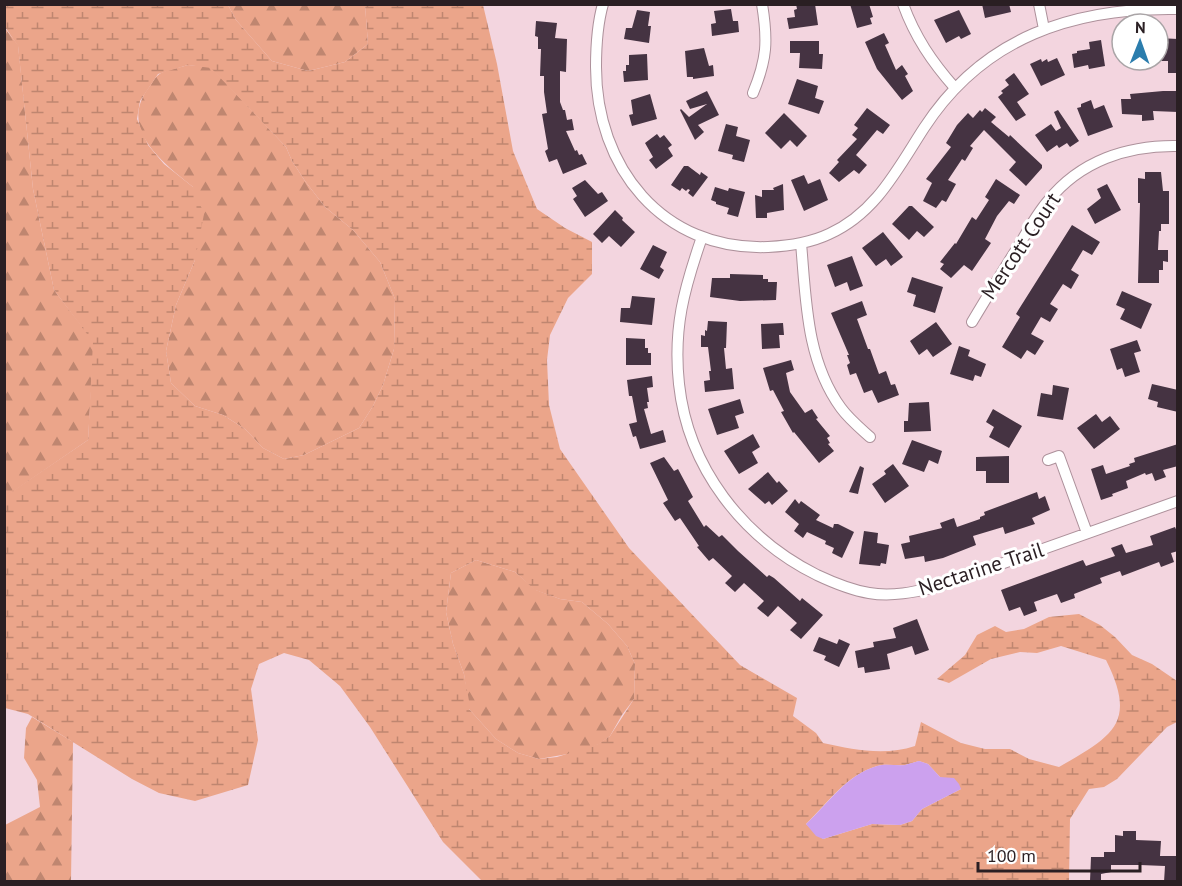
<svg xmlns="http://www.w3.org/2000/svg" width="1182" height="886" viewBox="0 0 1182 886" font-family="'PT Sans',sans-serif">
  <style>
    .forest { fill: url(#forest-firs) }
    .wetland { fill: url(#wetland-marsh); fill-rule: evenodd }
    .water { fill: #cca1ee }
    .building { fill: #453342 }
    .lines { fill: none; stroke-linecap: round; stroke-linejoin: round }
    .minor-casing { stroke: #ad919b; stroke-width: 12 }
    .minor { stroke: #fff; stroke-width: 10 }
    .labels { text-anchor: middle; stroke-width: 6; stroke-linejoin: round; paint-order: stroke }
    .street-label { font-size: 21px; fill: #2a1f23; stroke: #fff }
  </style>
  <defs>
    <pattern id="forest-firs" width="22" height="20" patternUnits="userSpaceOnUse" patternTransform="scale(1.5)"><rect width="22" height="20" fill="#eba58a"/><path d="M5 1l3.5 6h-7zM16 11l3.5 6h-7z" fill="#bf8670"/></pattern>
    <pattern id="wetland-marsh" width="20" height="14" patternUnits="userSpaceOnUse" patternTransform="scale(1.5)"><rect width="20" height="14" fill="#eba58a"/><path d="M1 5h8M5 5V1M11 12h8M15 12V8" fill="none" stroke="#bf8670"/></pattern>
  </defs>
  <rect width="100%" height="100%" fill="#f3d5df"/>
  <!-- forest -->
  <path class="forest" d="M228,5H365L368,44L345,62L308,71L272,61L236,20Z
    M4,27L18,45L33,189L54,290L94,342L88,440L5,497Z
    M188,65L211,67L286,147L292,161L305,181L325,207L353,230L380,262L395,299L394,349L383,385L373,406L359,428L304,455L284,459L263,448L245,429L223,415L195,406L171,383L166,351L176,305L195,260L193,187C165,164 119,131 147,90C151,85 155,76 161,73C169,69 179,68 188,65Z
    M476,560L515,572L536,590L560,599L582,602L608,624L627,646L635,664L634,699L622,715L610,736L599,744L579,752L539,759L518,753L496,739L469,709L464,674L453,644L446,612L451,573Z
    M32,717L73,742L71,881L5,882V825L40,807L37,780L24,758L26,728Z"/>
  <!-- wetland -->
  <path class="wetland" d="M5,5H228L236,20L272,61L308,71L345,62L368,44L365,5H483L497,64L513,151L537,209L565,228L592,242V274L568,298L550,335L547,360L549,405L560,449L629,548L740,665L797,698L793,716L816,733L823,743C854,750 885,756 915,746L921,722L961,743L985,749H1010L1029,759L1059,767C1112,736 1138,724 1106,660L1061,646L1037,653L1020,652L991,659L949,683L937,679L965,655L977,635L995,626L1006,632L1024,629L1049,617L1079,614L1100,625L1115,637L1132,655L1152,664L1177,681V722L1167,727L1117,779L1104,787L1089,789L1070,819L1069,881H482L443,842L370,727L340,686L309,660L284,653L259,664L251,689L258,740L248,785L195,801L159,793L132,779L28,714L5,708L4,497L88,440L93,342L54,290L33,189L18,46L5,27ZM188,65L211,68L286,147L292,161L305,181L325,207L353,230L380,262L395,299L394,349L383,385L373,406L359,428L304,455L284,459L263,448L245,429L223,415L195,406L171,383L166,351L176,305L195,260L204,214L193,187L164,164L148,145L137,119L140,101L158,74ZM476,560L515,572L535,590L560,599L582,602L608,624L627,646L635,664L634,699L610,736L598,744L557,757L539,759L518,753L496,739L469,709L470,706L464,674L453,644L446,612L451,573ZM919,761L928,764L940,777L961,789L922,809L912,821L900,825L872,824L823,839L806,824C828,803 846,775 877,766C886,763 896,766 905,765C910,764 914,762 919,761Z"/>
  <!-- water -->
  <path class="water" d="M919,761L928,764L940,777L954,778L959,784L961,789L922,809L912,821L900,825L872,824L823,839L816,836L806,824C828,804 846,775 877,766C886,763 896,766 905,765C910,764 914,762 919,761Z"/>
  <!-- building -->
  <path class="building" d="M796,4H815L818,25L789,29L787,18L795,17L794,10L797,9Z
    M850,4H869L873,17L870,18L872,24L857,28Z
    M982,4H1009L1011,12L985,18Z
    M731,9L733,21H738L739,32L712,36L711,24L716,23L714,11Z
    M637,10L650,12L648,26H651L649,43L624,39L626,28H632Z
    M959,10L971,34L961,39L959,36L946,43L934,20Z
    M536,21L557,23L555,38L567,39L566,72L560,71V102L563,110H565L567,120L572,119L574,130L566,131L575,151L577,150L579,155L582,154L587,164L563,174L557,159L549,162L545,151L548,149L542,114L547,113L544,92V76H540L541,49H538V37L535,36Z
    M884,33L889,43L885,45L896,70L902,65L908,74L905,76L913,91L902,100L877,69L865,42Z
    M1158,38L1178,39V73H1168V61H1158Z
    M1101,40L1105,66L1089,69L1088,65L1074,68L1072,54L1077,53V51L1090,49L1089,42Z
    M790,41H819V54H823L822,69L799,68L800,53H790Z
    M704,48L709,66L713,65L714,76L693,79V77H687L685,51Z
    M647,54L648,80L624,82L623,71H626V65H629V55Z
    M1057,58L1065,75L1041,86L1030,64L1041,59L1042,62L1047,59L1048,62Z
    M1014,73L1029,94L1017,102L1026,115L1016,121L998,97L1003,93L1001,91L1009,85L1005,80Z
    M797,79L818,86L815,98L824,101L819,114L788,104Z
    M707,91L719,115L698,125L704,132L695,140L680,110L681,109L689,117L707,104L690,109L686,101Z
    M1163,91H1178V112L1153,111L1154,120L1142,121V115L1122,114L1121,99H1131L1130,94Z
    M650,94L657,119L632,126L629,115L633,114L631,100Z
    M1091,100L1094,109L1104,105L1113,127L1088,136L1077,108L1081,107V104Z
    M867,108L890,125L883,134L877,130L856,155L867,165L859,174L854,170L839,182L829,173L839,162L837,160L857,139L852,135L858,128L854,125Z
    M985,108L996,117L991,122L1009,137L1010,135L1042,165V168L1026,186L1009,170L1016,162L984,130L970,146L973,148L965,161L962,159L948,180L956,184L946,202L942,200L936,208L923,201L932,183L926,179L951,147L946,143L957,125L968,113L973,118L980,110L982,112Z
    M1058,110L1079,141L1070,147L1067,143L1059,148L1057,145L1047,152L1035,135L1051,124L1056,131L1061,128L1054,112Z
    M784,113L807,136L797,147L790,140L781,149L765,133Z
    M726,124L738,127L736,136L750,140L744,162L732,159L733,155L718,151Z
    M657,134L660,138L664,135L672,145L668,148L673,156L656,169L649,160L653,157L645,143Z
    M684,166H688L700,175L701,172L708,177L693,197L688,193L690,190L688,189L686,191L682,188L680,191L671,185Z
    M1145,172H1161L1163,191H1169V224H1161V231H1159L1158,250H1168V262L1163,261V270H1159V283H1138L1140,203H1138V178L1145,179Z
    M804,175L808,184L820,179L828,200L804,211L791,180Z
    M996,179L1020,195L1014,204L1009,201L997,216L985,239L991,243L972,271L964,265L951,278L940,269L944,264L940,262L955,243L956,244L972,217L976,220L989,200L985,197Z
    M585,180L598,194L602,192L608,201L585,217L573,199L577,196L572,188Z
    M783,184L784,210L767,213V218H756L755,195L762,197V190H774L773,188Z
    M1107,184L1121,210L1095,224L1087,209L1101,198L1097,189Z
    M715,187L728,191L729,188L745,192L738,217L727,214L729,208L716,204V202L711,200Z
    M909,206H912L934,227L924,237L917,231L909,240L892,224Z
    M615,210L623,218L622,220L635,232L621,247L609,236L602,243L593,234Z
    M1072,225L1100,242L1092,255L1083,250L1071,270L1079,275L1071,289L1063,284L1050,304L1058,309L1050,322L1041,317L1031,334L1044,341L1035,355L1027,350L1021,359L1002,347L1020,317L1016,314L1019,309Z
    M883,232L903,257L891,266L886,259L876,266L862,248Z
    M653,245L667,252L660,267L664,270L659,279L640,269Z
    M852,256L863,286L850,291L847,282L835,287L827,265Z
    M730,274L763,275V279H768V282H777L776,300L740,301L710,297L712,278H730Z
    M912,277L943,287L935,313L913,306L916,295L907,292Z
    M1122,291L1152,304L1141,329L1120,319L1125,309L1116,305Z
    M632,296L655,298L652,325L620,322L621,308H630Z
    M862,301L867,315L857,319L868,349H870L879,374L886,371L891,385L895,384L899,395L878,403L872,390L864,393L856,373L850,375L847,365L850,363L847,355H849L831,313Z
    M708,321L727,322L726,348H724L726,369L732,368L734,389L705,392L704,381L710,380L709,371H711L708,347H701V335L705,336V330L707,331Z
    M936,322L952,344L933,357L927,349L919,355L910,341Z
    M783,323L784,335H779L780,348L762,349L761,324Z
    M626,338L645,339V348H648V353H651V365H626Z
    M1137,340L1141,351L1134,353L1140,372L1125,377L1122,368L1117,370L1110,349Z
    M959,346L970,350L968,356L986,364L981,377L975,375L973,381L950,374Z
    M791,360L794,370L786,373L790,392L805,413L812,409L818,418L816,419L830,436L827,438L830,443L828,444L834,451L819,463L794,432L793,433L781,412L784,411L773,390L770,391L763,368Z
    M652,376L653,387L647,388L649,402H647L648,408L644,409L651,434L663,430L666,442L640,449L636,436L633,437L629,424L637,422L632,396H629L627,380Z
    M1152,384L1178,390V412L1157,407L1158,402L1148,399Z
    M1053,385L1069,388L1063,420L1037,416L1041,393L1052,395Z
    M740,399L744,413L735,416L739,428L717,435L708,409Z
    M929,402L931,431L904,432V421H908L909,403Z
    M993,409L1022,426L1009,448L989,437L994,427L986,422Z
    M1096,414L1102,422L1110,416L1120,429L1094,449L1077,428Z
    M753,434L760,447L752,452L758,463L739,474L724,451Z
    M912,440L942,451L938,464L929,460L924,472L902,464Z
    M1178,444V466L1163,470L1166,477L1155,481L1152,473L1146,475L1145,473L1126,481L1128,488L1112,494L1113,496L1101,500L1091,469L1103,465L1106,474L1130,466L1129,464L1135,462L1134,458Z
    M1009,456V483H986V471H976V457Z
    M664,457L674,471L678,469L693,497L688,501L704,527L706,525L719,537L722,535L738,551L767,577L769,575L774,578L800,601L802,598L823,615L801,639L790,630L797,623L778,606L768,617L757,608L764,601L744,583L735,592L725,583L732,576L713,558L709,561L697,547L699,546L680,518L675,521L663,503L668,500L650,463Z
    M893,464L909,486L885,503L872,484L886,474L884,471Z
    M860,466L864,468L858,494L849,492Z
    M768,472L777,483L779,481L788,491L772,505L769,501L765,504L748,489Z
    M1037,492L1039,499L1045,496L1050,510L1032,518L1035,524L1005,534L1003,527L973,536L976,545L943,558L925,562L924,556L905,559L901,544L910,542L909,536L942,528L940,523L954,518L957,527L980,519V517L985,515L984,512Z
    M795,499L799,504L801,501L820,515L816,520L833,528L834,524H838L854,532L842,558L832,553L834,548L825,544L826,541L807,532L803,538L794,531L799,524L785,512Z
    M1175,527L1178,534V551L1171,553L1174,562L1161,567L1159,562L1122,576L1120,571L1100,578L1102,583L1074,594L1075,598L1061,603L1057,594L1034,602L1037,611L1024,616L1020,607L1009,611L1001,590L1083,560L1086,566L1115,556L1111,548L1122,544L1126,553L1153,545L1150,536Z
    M864,531L878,533L877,543L889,545L886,564L881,563L880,566L859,564Z
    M917,619L929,650L915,655L912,646L887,654L890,669L865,673L864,667L858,668L855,651L874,647L873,642L896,638L893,628Z
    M819,637L837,644L839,639L850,644L839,667L824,660L826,656L813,651Z
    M1123,831H1136V840L1161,841L1160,856H1178V882H1164L1165,866L1140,865H1111V872L1101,874V881H1090L1091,857H1104V852H1115V835L1123,836Z"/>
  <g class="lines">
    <defs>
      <path id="minor" d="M603,4C597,25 596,46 596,67C596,167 662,251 768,247C789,246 810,243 829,234C876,213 898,168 924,128C983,37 1074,7 1178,9
        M903,4C915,37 932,62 955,88
        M1039,4L1044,29
        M753,93C767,59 768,41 762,4
        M702,237C684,289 673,328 679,384C688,468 743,538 817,575C834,583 851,590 869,593C892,597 914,592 936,587L1178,501
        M801,243C806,299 806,360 841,408C849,419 860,428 870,437
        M972,322C987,297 1002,272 1018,247C1027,232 1036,215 1048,201C1080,161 1127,145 1178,146
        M1048,460L1059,456L1087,533"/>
    </defs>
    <!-- minor casing -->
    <use href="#minor" class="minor-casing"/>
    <!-- minor -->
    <use href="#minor" class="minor"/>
  </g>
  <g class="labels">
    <!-- street labels -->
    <g class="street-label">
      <text transform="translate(1021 246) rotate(-56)" y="7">Mercott Court</text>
      <text transform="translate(981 569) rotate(-18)" y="7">Nectarine Trail</text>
    </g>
  </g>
  <!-- border -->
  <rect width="1182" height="886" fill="none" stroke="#2a1f23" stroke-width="12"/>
  <!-- north arrow -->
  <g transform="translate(1140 42) rotate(1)"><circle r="28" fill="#ffffff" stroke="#aaa5a7" stroke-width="1.5"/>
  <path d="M0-4.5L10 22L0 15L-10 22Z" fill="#2b7dad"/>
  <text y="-9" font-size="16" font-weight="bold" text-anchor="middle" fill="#2a1f23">N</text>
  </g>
  <!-- scale -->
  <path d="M978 862v9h162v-9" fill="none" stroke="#2a1f23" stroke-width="3"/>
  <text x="987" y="862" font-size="18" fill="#2a1f23" stroke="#ffffff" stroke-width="4.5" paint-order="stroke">100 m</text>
</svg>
